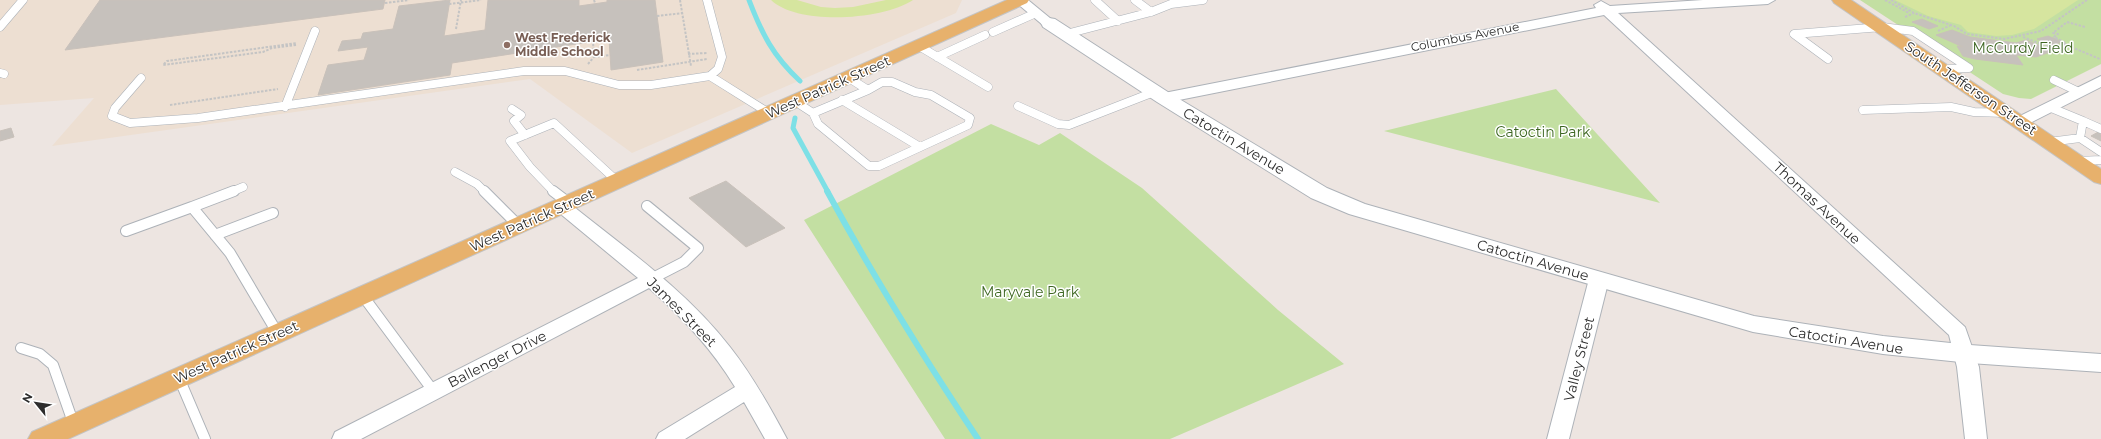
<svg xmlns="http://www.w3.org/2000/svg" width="2101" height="439" viewBox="0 0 2101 439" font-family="Montserrat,sans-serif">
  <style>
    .education { fill: #eddfd2 }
    .green { fill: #c3dfa2 }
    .pitch { fill: #d6e59f }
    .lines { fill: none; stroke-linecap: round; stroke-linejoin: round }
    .stream-far1 { stroke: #7de0e6; stroke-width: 5 }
    .stream { stroke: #7de0e6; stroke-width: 6 }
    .building { fill: #c6c1bc; stroke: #c9c1ba }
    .lane-far1-casing { stroke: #adb2b8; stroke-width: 9 }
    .lane-casing { stroke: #adb2b8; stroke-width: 12 }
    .street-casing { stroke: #adb2b8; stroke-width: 2 }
    .secondary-casing { stroke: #adb2b8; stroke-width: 2 }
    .primary-casing { stroke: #c4c4c4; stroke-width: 2 }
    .path { stroke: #c4c4c4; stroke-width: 2; stroke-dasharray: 2.5 1.5; stroke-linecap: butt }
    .lane-far1 { stroke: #fff; stroke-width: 8 }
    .lane { stroke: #fff; stroke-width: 10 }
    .street { fill: #fff; fill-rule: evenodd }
    .secondary { fill: #fff; fill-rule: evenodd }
    .primary { fill: #e7b16c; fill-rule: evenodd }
    .education-dot { fill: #8d6e63; stroke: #fff; stroke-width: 1.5 }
    .labels { text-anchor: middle; stroke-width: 3; stroke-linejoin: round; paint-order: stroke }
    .far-street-label { font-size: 12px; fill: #2d2d2d; stroke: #fff }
    .far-education-label { font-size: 12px; font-weight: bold; fill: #785e54; stroke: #fff; text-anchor: start }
    .park-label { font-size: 14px; fill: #3d6621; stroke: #fff }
    .street-label { font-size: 14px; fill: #2d2d2d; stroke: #fff }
  </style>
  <rect width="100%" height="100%" fill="#ede5e1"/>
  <!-- education -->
  <path class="education" d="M0,0H962L956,13L632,153L530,79L52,146L94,98L0,105Z"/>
  <!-- green -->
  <path class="green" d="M1860,0H2101V64L2031,99L2019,98L2003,94Z
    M1556,89L1660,203L1384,131Z
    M991,124L1039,145L1060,133L1142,188L1278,310L1344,364L1170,439H945L804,220Z"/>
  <!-- pitch -->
  <path class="pitch" d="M771,0H797L821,7L835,8L853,7L886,0H913C883,20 798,26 771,0Z
    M1895,0H2078L2034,29L2012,35L1996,36L1968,32L1961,25L1928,16Z"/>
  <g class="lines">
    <!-- stream-far1 -->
    <path class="stream-far1" d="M749,0C762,34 773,56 800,81
      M795,118L793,128L828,192"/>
    <!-- stream -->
    <path class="stream" d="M827,191C873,276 924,358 978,439"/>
  </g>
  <!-- building -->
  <path class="building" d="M100,0H385L383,9L65,50Z
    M450,0L444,36L485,30L488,0H579V6L607,2V0H655L663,62L611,70L609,39L452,63L450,75L318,95L328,65L364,60L368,47L338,51L342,41L361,39L363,33L393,29L399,6Z
    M1922,19L1938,26L1929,29L1912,22Z
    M1952,30L1970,37L2016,43L2026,40L2053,51L2036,57L2016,55L2023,65L1975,59L1963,56L1957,46L1963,47L1936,35Z
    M2048,36L2063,42L2052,45L2037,39Z
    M11,128L14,137L0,141V131Z
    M2100,131L2101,141L2091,136Z
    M726,181L785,228L746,247L689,198Z"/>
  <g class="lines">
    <defs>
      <path id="lane-far1" d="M1095,0L1118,21
        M1135,0L1151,12
        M0,27L23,0
        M993,32L1036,13
        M1066,34L1151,12L1171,4L1203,0
        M919,46L988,87
        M937,57L985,35
        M1828,59L1794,34L1882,27L1913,31L1969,68L1943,69
        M0,73L4,74
        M710,76L769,113
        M141,78L115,108L112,116L130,123L198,118L524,71H565L619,85H651L710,76L718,69L722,57L707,0
        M2054,80L2079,92
        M842,100L920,147
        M796,102L813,113L868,90L849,78
        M1018,106L1058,124L1069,125L1154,92
        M285,107L315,31
        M2049,107L2083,121L2080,138L2049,142
        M512,109L521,115L514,121L525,135
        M1863,110L1951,107L1974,112L2005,113
        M813,113L818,124L869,166H879L968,125L970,118L931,95L915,92L892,82H882L868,90
        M2083,121L2101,129
        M2080,138L2101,152
        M2078,161L2101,160
        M455,172L477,184L485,192
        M231,192L243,187
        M554,192L530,167L510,141L554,123L618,182"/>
      <path id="lane" d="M234,191L192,207L230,253L278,334
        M484,191L519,226
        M553,191L570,204
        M647,206L698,248L684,262L651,279
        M126,231L192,207
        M215,235L273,213
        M363,296L434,392
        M21,348L40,354L53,365L74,425
        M179,378L205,439"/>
      <path id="street" d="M1013,0H1028L1056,23L1054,26H1044Z
        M1703,0H1775L1768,4L1618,13L1965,327L1979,367L1987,439H1965L1957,367L1949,335L1604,15L1164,103L1159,101L1156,98L1159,95L1164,93L1596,8L1594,5L1601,1L1610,6Z
        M2101,76V87L2026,125H2014L2012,122L2014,119Z
        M563,202L569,203C625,248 686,290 730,347C752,375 770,407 787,439H765L744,402L685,439H656L659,433L735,387C712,349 682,317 649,288L361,439H332L335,432L638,278L557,211L554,207L557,203Z
        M1599,273L1606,275L1609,279L1569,439H1547L1589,279L1592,275Z"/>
      <path id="secondary" d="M1049,18L1055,19L1171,94L1327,188L1365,204L1754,316L1883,336L1970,345L2101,354V372L1970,363L1883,354L1753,332L1349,214L1311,198L1157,102L1043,27L1041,23L1043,19Z"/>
      <path id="primary" d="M1007,0H1029L1027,3L68,439H28L32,432Z
        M1832,0H1851L2101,169V184L2094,182L1834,3Z"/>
    </defs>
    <!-- lane-far1 casing -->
    <use href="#lane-far1" class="lane-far1-casing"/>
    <!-- lane casing -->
    <use href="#lane" class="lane-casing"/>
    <!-- street casing -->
    <use href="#street" class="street-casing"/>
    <!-- secondary casing -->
    <use href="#secondary" class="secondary-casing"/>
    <!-- primary casing -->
    <use href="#primary" class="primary-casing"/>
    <!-- path -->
    <path class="path" d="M594,0L595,3
      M680,0L691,66
      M1885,0L1909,13
      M1891,0L1914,13L1954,26L1967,34L2004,39L2041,31L2087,0
      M385,3L409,0
      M449,4L481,0
      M657,16L683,13
      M1905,17L1914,13
      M456,29L461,0
      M1938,31L1951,25
      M2023,37L2054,49L2066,43L2054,37L2058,34L2053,33L2067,22L2085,27
      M2064,44L2100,59
      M296,45L272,48L263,52L163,65L167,61L297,43
      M688,54L707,53
      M594,57L610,55
      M588,64L594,57L593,42
      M637,70L707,59
      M170,105L278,89"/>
    <!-- lane-far1 -->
    <use href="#lane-far1" class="lane-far1"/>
    <!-- lane -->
    <use href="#lane" class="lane"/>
    <!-- street -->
    <use href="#street" class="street"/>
    <!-- secondary -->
    <use href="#secondary" class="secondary"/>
    <!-- primary -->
    <use href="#primary" class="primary"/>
  </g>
  <!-- markers -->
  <circle class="education-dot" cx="507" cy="45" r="4"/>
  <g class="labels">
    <!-- far-street labels -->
    <g class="far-street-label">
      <text transform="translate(1465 37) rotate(-11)" y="4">Columbus Avenue</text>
    </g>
    <!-- far-education labels -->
    <g class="far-education-label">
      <text x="515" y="42">West Frederick<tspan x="515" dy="14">Middle School</tspan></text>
    </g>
    <!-- park labels -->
    <g class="park-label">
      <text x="2023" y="53">McCurdy Field</text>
      <text x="1543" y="137">Catoctin Park</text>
      <text x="1030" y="297">Maryvale Park</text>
    </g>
    <!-- street labels -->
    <g class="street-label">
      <text transform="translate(828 87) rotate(-24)" y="5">West Patrick Street</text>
      <text transform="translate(1971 88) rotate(34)" y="5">South Jefferson Street</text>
      <text transform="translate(1234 141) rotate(31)" y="5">Catoctin Avenue</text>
      <text transform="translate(1817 203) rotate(43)" y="5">Thomas Avenue</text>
      <text transform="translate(532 220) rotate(-24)" y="5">West Patrick Street</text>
      <text transform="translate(1533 260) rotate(16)" y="5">Catoctin Avenue</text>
      <text transform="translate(682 312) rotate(45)" y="5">James Street</text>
      <text transform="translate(1846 340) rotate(9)" y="5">Catoctin Avenue</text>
      <text transform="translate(236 352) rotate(-24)" y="5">West Patrick Street</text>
      <text transform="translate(497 359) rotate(-27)" y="5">Ballenger Drive</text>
      <text transform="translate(1579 359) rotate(-76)" y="5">Valley Street</text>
    </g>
  </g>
  <!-- north arrow -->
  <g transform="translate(36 403) rotate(300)" stroke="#ffffff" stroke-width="3" paint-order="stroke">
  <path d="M0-3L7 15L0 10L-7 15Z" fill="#2d2d2d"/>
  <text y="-6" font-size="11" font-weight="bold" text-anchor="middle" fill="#2d2d2d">N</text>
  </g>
</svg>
